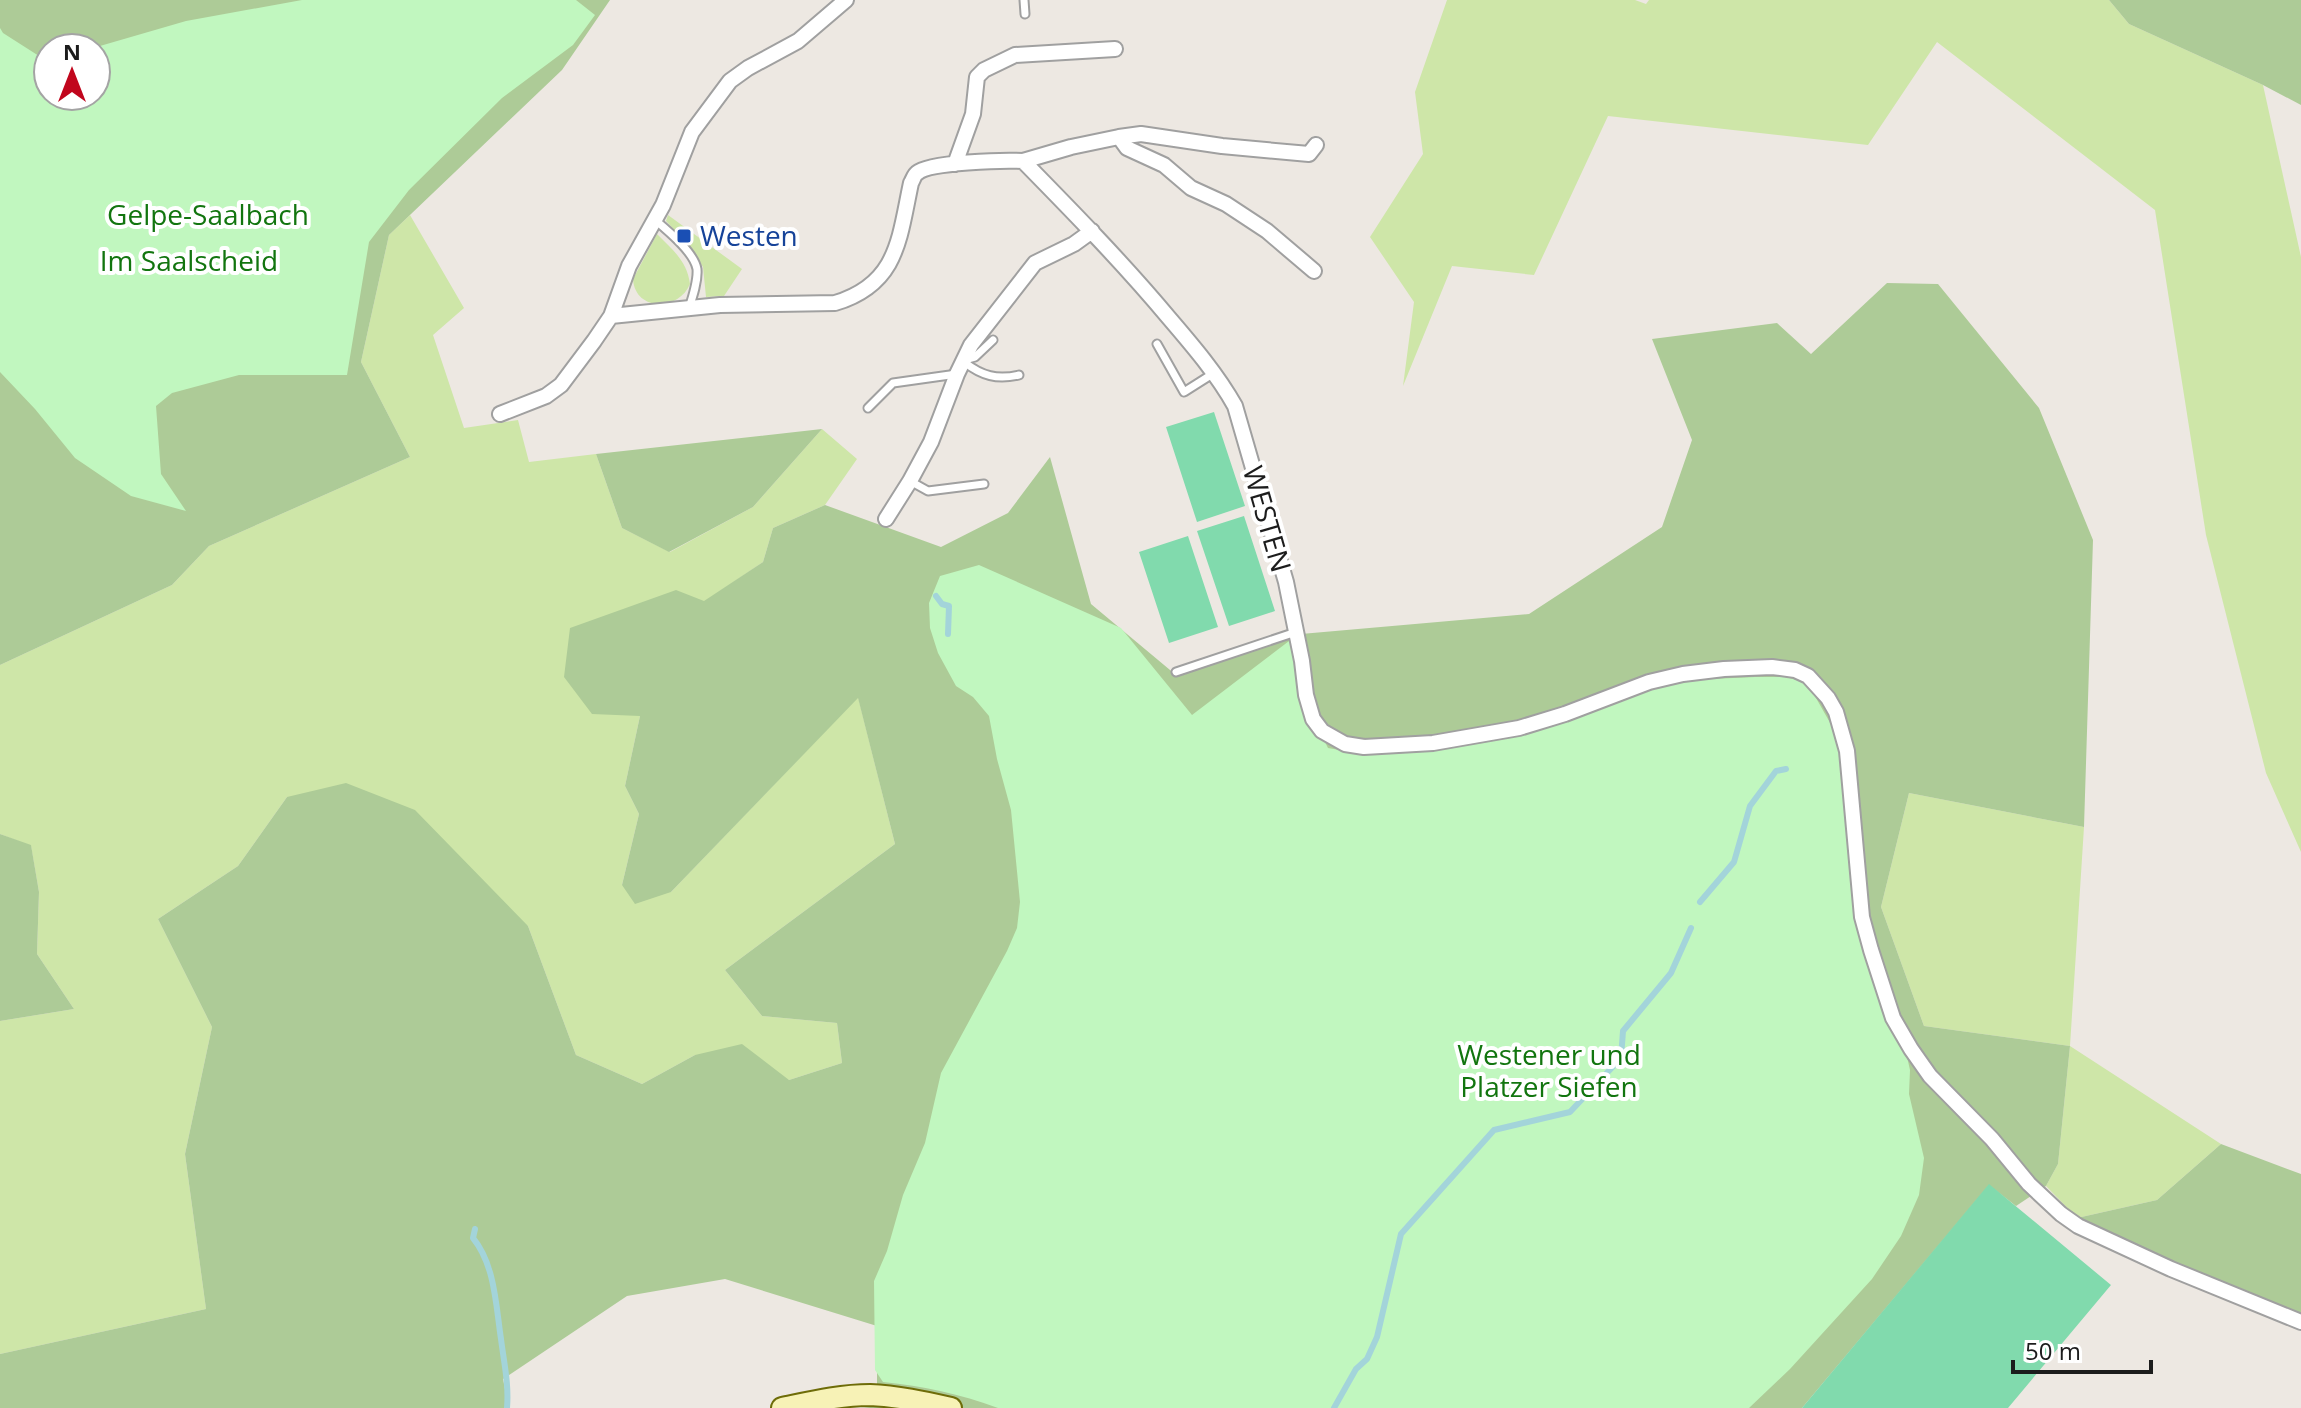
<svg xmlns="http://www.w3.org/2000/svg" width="2301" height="1408" viewBox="0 0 2301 1408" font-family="'Open Sans',sans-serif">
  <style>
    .grass { fill: #cee6a8 }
    .forest { fill: #adcb97; fill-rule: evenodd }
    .park { fill: #c1f7bf }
    .pitch { fill: #81daad }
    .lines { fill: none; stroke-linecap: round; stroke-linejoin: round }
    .stream { stroke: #a3d4da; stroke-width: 6 }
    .lane-casing { stroke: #a0a0a0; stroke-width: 11 }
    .street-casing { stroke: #a0a0a0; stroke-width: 18 }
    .secondary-casing { stroke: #6e6c08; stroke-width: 24 }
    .lane { stroke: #fff; stroke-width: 7 }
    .street { stroke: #fff; stroke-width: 14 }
    .secondary { stroke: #f7f2b6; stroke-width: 20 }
    .transit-dot { fill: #1a4fb4; stroke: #fff; stroke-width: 3 }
    .labels { text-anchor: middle; stroke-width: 8; stroke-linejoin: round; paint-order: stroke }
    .park-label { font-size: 28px; fill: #12750f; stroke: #fff }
    .transit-label { font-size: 28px; fill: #164399; stroke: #fff; text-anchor: start }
    .street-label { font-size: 28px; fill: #1c1c1c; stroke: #fff }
  </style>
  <rect width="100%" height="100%" fill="#ede8e2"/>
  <!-- grass -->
  <path class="grass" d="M1447,0H1635L1646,4L1649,0H2109L2129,24L2263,85L2301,257V852L2266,773L2206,535L2155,210L1937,42L1868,145L1608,116L1534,275L1452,266L1403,386L1414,302L1370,237L1423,154L1415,92Z
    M410,215L464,308L433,335L464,428L518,420L529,462L596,454L622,528L670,552L753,507L822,429L857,459L825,505L773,528L763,562L704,602L640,716L625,786L639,814L622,885L671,892L858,697L895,844L725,970L762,1016L837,1023L842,1063L789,1080L695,1055L642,1084L576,1055L528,926L287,797L238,866L158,919L212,1027L185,1154L206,1309L0,1354V1021L74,1009L37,954L39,892L31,846L0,834V665L172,585L209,546L410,457L361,362L389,235Z
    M668,215L742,269L724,296L706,297L703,267L689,246L692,237L682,230L679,235L666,221Z
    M657,234C673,250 687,261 690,284C679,311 635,312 633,279Z
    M1909,793L2084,827L2070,1046L2221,1144L2157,1200L2077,1218L2046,1186L2058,1164L2070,1046L1924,1026L1881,907Z"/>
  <!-- forest -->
  <path class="forest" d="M0,0H610L562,70L389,235L361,362L410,457L209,546L172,585L0,665ZM48,48H96V96H48Z
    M2109,0H2301V105L2263,85L2129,24Z
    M1887,283L1938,284L2039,408L2093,540L2084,827L1909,793L1881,907L1924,1026L2070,1046L2058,1164L2046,1186L2016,1206L1989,1185L1802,1408H864L877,1406V1326L725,1279L627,1296L503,1379L509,1408H0V1354L206,1309L185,1154L212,1027L158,919L238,866L287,797L346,783L415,810L528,926L576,1055L642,1084L695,1055L742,1044L789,1080L842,1063L837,1023L762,1016L725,970L895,844L858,698L671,892L635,904L622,885L639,814L625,786L640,716L592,714L564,677L570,628L676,590L704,601L763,562L773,528L825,505L941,547L1008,513L1050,457L1091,604L1176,675L1301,634L1529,614L1662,527L1692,440L1652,339L1777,323L1811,354Z
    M822,429L753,507L669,552L622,528L596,454Z
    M0,834L31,845L39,892L37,954L74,1009L0,1021Z
    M2221,1144L2301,1174V1314L2139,1247L2077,1218L2157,1200Z"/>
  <!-- park -->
  <path class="park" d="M302,0H576L595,15L573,45L502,98L409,190L369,242L347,375H239L172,393L156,406L161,474L186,511L131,496L75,458L35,409L0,372V28L3,33L39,56L48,57V96H96V48H93L186,21Z
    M979,565L1121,628L1192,715L1297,635L1320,732L1328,748L1351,752L1458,744L1666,681L1755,677H1785L1807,682L1833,728L1844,766L1851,847L1852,888L1859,932L1904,1043L1910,1070L1909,1094L1924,1158L1919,1195L1901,1236L1872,1279L1790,1369L1749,1408H998C960,1394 923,1386 883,1382L875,1370L874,1281L887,1251L903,1195L925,1143L941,1073L1007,951L1017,928L1020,902L1011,810L997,759L989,716L973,697L956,686L938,653L930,628L929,603L940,576Z"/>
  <!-- pitch -->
  <path class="pitch" d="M1214,412L1245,506L1197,522L1166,427Z
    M1244,516L1275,611L1229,626L1197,531Z
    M1188,536L1218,627L1169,643L1139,552Z
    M1989,1184L2111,1285L2008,1408H1802Z"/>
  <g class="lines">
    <!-- stream -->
    <path class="stream" d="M936,596L942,604L949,606L948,634
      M1700,902L1734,862L1750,806L1776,771L1786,769
      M475,1229L473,1238C495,1265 496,1306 501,1339C504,1363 509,1384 507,1408
      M1334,1408L1356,1369L1367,1359L1377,1337L1401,1234L1494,1130L1570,1112L1621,1058L1623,1031L1671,973L1691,928"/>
    <defs>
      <path id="lane" d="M1024,0L1025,14
        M654,219C667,230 694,252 697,269C698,281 693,296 689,308
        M1157,344L1184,392L1214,373
        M964,360L975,357L993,340
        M964,362C982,376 997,380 1019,375
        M868,408L893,383L957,374
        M910,481L928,491L984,484
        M1176,672L1296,632"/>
      <path id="street" d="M1119,137L1141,134L1222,146L1309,154L1316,145
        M1023,161L1071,147L1119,137L1127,148L1164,165L1191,188L1226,204L1267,231L1314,271
        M955,164L973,114L977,77L984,70L1015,55L1115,49
        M611,316L720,305L835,303C898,284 899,239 911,183C913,180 914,175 917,173C929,162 1005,160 1023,161C1073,212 1123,263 1169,318C1193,346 1217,374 1235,406L1286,582L1302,661L1306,695L1313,719L1322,731L1345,744L1364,747L1433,743L1519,728L1565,714L1649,682L1683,674L1724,669L1772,667L1795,670L1808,676L1828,698L1836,712L1847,751L1862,917L1871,950L1893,1018L1911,1049L1930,1076L1992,1139L2029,1184L2061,1214L2078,1226L2171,1269L2301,1322
        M500,414L546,396L561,385L594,341L611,316L629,266L663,205L692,132L730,81L748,68L798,41L846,0
        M886,519L910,481L931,442L957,374L971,345L1035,263L1074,244L1092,231"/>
      <path id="secondary" d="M782,1408C811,1402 840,1395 870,1395C897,1396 924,1402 951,1408"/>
    </defs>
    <!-- lane casing -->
    <use href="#lane" class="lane-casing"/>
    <!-- street casing -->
    <use href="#street" class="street-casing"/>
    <!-- secondary casing -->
    <use href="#secondary" class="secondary-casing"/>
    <!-- lane -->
    <use href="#lane" class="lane"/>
    <!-- street -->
    <use href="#street" class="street"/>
    <!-- secondary -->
    <use href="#secondary" class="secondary"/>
  </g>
  <!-- markers -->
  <rect class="transit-dot" x="676" y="228" width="16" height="16" rx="4"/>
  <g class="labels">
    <!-- park labels -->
    <g class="park-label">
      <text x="208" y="225">Gelpe-Saalbach</text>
      <text x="189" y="271">Im Saalscheid</text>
      <text x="1549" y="1065">Westener und<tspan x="1549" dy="32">Platzer Siefen</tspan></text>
    </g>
    <!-- transit labels -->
    <g class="transit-label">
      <text x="700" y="246">Westen</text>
    </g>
    <!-- street labels -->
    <g class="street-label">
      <text transform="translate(1267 519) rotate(74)" y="10">WESTEN</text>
    </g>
  </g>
  <!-- north arrow -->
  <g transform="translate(72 72)"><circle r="38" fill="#ffffff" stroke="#a4a4a4" stroke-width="2"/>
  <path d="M0-6L14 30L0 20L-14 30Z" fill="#c1061d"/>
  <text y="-12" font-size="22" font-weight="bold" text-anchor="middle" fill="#1c1c1c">N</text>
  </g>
  <!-- scale -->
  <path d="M2013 1360v12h138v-12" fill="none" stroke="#1c1c1c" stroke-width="4"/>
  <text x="2025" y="1360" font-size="24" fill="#1c1c1c" stroke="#ffffff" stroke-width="6" paint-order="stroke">50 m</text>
</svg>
